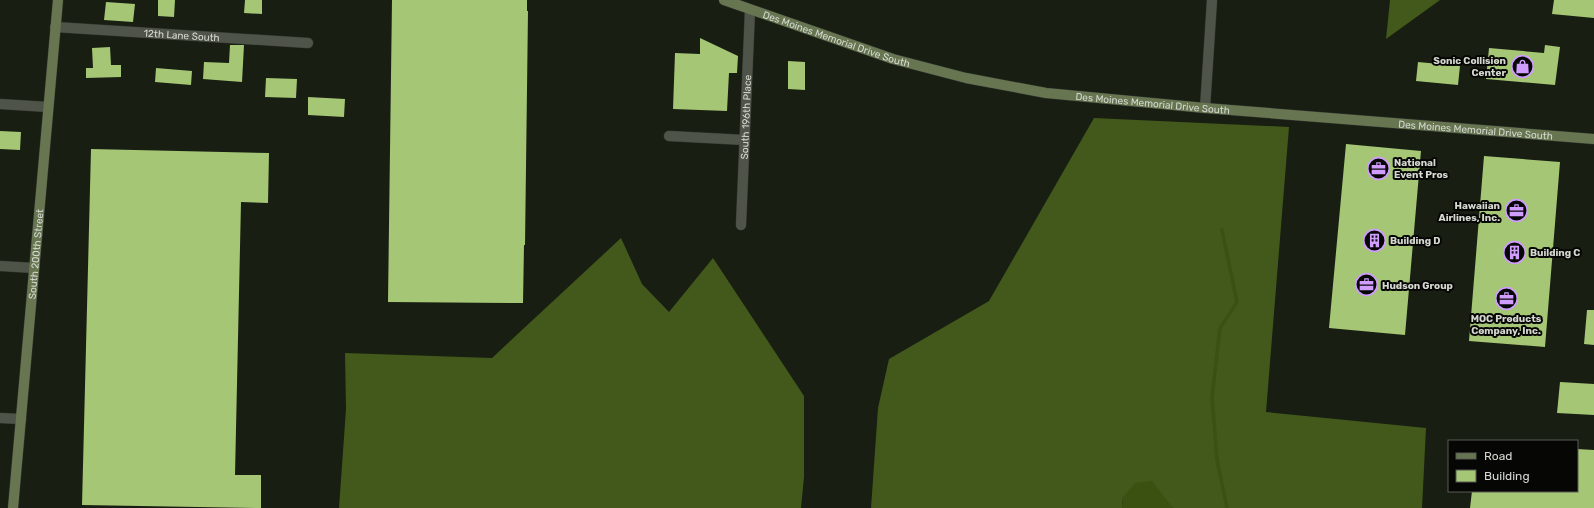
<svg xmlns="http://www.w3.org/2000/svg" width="1594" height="508" viewBox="0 0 1594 508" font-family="Rubik,sans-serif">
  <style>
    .forest { fill: #42591b }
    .water { fill: #3b5112 }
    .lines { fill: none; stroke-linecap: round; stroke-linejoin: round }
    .stream { stroke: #3b5112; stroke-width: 3.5 }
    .building { fill: #a5c675 }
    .minor-casing { stroke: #333630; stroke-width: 11 }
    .secondary-casing { stroke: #333630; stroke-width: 11 }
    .minor { stroke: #4f5448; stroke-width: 10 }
    .secondary { stroke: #677651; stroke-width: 10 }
    .labels { text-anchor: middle; stroke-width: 4; stroke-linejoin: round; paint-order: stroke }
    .street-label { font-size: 10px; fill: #d6d9d2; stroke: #060704 }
    .poi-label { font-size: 10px; font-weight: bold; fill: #d6d9d2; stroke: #060704; text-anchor: start }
  </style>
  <rect width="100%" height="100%" fill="#191e13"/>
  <!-- forest -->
  <path class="forest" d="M1390,0H1440L1386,39Z
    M1094,118L1289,127L1266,412L1426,428L1422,508H1173L1167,502L1123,497L1122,508H871L878,408L889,359L989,301Z
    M621,238L642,284L669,312L713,258L804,396V477L801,508H339L346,409L345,353L492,358Z"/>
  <!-- water -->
  <path class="water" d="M1152,481L1173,508H1122L1123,497L1135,483Z"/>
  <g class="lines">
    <!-- stream -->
    <path class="stream" d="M1222,230L1237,302L1220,328L1212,397L1217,460L1227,508"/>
  </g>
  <!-- building -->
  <path class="building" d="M158,0H175L174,17L158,16Z
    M245,0H262V14L244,13Z
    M392,0H527V11H528L525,245H524L523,303L388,302Z
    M1554,0H1594V18L1552,14Z
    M106,2L135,4L133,22L104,20Z
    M700,38L738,56L737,73H729L727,111L673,109L675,53L700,54Z
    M230,45H244L242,82L203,79L204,62L229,63Z
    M1545,45L1560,47L1555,85L1486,79L1489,48L1544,53Z
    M110,47L111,65H121V77L86,78V68H93L92,48Z
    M788,61L805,62V90L788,89Z
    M1418,62L1460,66L1458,85L1416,81Z
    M156,68L192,71L191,85L155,82Z
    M266,78L297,79L296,98L265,97Z
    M308,97L345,99L344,117L308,115Z
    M0,131L21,132L20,150L0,149Z
    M1346,144L1421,151L1405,335L1329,328Z
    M91,149L269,153L268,203L241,202L235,475H261V508L82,505Z
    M1484,156L1560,162L1545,347L1469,341Z
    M1587,310H1594V345L1584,344Z
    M1560,382L1594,384V415L1557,413Z
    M1577,449L1594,450V508H1470L1472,491H1577Z"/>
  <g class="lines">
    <defs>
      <g id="minor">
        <path id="s1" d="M55,27L308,43"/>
        <path d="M0,104L48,107"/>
        <path d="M1205,108L1212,0"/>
        <path d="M669,136L745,140"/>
        <path id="s2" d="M741,225L750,10"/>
        <path d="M0,266L34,268"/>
        <path d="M0,418L21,419"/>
      </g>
      <g id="secondary">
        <path id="s3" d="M724,0L893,59L966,78L1046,93L1205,108L1594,139"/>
        <path id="s4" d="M13,508L58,0"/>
      </g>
    </defs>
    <!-- minor casing -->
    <use href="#minor" class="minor-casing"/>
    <!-- secondary casing -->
    <use href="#secondary" class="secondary-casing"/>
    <!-- minor -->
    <use href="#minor" class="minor"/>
    <!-- secondary -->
    <use href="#secondary" class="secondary"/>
  </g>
  <!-- icons -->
  <defs>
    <symbol id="shop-ring" viewBox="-11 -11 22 22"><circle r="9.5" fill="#060704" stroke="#d09dff" stroke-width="1.5"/><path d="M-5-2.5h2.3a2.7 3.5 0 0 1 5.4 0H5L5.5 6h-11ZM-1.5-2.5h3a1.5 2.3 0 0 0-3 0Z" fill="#d09dff"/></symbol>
    <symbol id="office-ring" viewBox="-11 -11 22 22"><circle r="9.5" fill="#060704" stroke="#d09dff" stroke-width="1.5"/><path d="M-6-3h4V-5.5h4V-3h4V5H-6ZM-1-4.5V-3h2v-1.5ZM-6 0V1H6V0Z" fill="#d09dff"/></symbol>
    <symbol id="building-ring" viewBox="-11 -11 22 22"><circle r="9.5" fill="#060704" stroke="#d09dff" stroke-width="1.5"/><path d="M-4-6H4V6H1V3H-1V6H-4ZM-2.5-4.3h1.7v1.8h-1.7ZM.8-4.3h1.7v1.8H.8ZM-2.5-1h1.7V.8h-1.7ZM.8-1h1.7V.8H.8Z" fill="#d09dff"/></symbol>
  </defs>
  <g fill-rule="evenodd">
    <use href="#shop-ring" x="1510" y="54" width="25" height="25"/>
    <use href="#office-ring" x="1366" y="156" width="25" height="25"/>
    <use href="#office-ring" x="1504" y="198" width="25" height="25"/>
    <use href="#building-ring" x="1362" y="228" width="25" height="25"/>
    <use href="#building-ring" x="1502" y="240" width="25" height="25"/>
    <use href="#office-ring" x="1354" y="272" width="25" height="25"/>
    <use href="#office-ring" x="1494" y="286" width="25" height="25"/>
  </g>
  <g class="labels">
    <!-- street labels -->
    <g class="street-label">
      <text dy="4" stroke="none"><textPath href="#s1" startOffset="127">12th Lane South</textPath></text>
      <text dy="4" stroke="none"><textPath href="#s3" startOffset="119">Des Moines Memorial Drive South</textPath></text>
      <text dy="4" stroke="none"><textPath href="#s3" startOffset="443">Des Moines Memorial Drive South</textPath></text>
      <text dy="4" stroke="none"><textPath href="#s2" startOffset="108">South 196th Place</textPath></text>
      <text dy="4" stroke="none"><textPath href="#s3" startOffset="767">Des Moines Memorial Drive South</textPath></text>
      <text dy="4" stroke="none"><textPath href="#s4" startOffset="255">South 200th Street</textPath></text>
    </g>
    <!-- poi labels -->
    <g class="poi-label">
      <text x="1506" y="64" text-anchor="end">Sonic Collision<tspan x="1506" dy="12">Center</tspan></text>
      <text x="1394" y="166">National<tspan x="1394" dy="12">Event Pros</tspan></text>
      <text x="1500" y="209" text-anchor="end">Hawaiian<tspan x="1500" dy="12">Airlines, Inc.</tspan></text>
      <text x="1390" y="244">Building D</text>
      <text x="1530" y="256">Building C</text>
      <text x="1382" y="289">Hudson Group</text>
      <text x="1506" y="322" text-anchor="middle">MOC Products<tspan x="1506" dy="12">Company, Inc.</tspan></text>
    </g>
  </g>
  <!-- legend -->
  <rect x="1448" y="440" width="130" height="52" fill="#060704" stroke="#595b56"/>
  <rect x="1456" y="453" width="20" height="6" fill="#677651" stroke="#595b56"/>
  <text x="1484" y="460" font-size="12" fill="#d6d9d2">Road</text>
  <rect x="1456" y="470" width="20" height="12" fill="#a5c675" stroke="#595b56"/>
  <text x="1484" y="480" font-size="12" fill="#d6d9d2">Building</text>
</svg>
